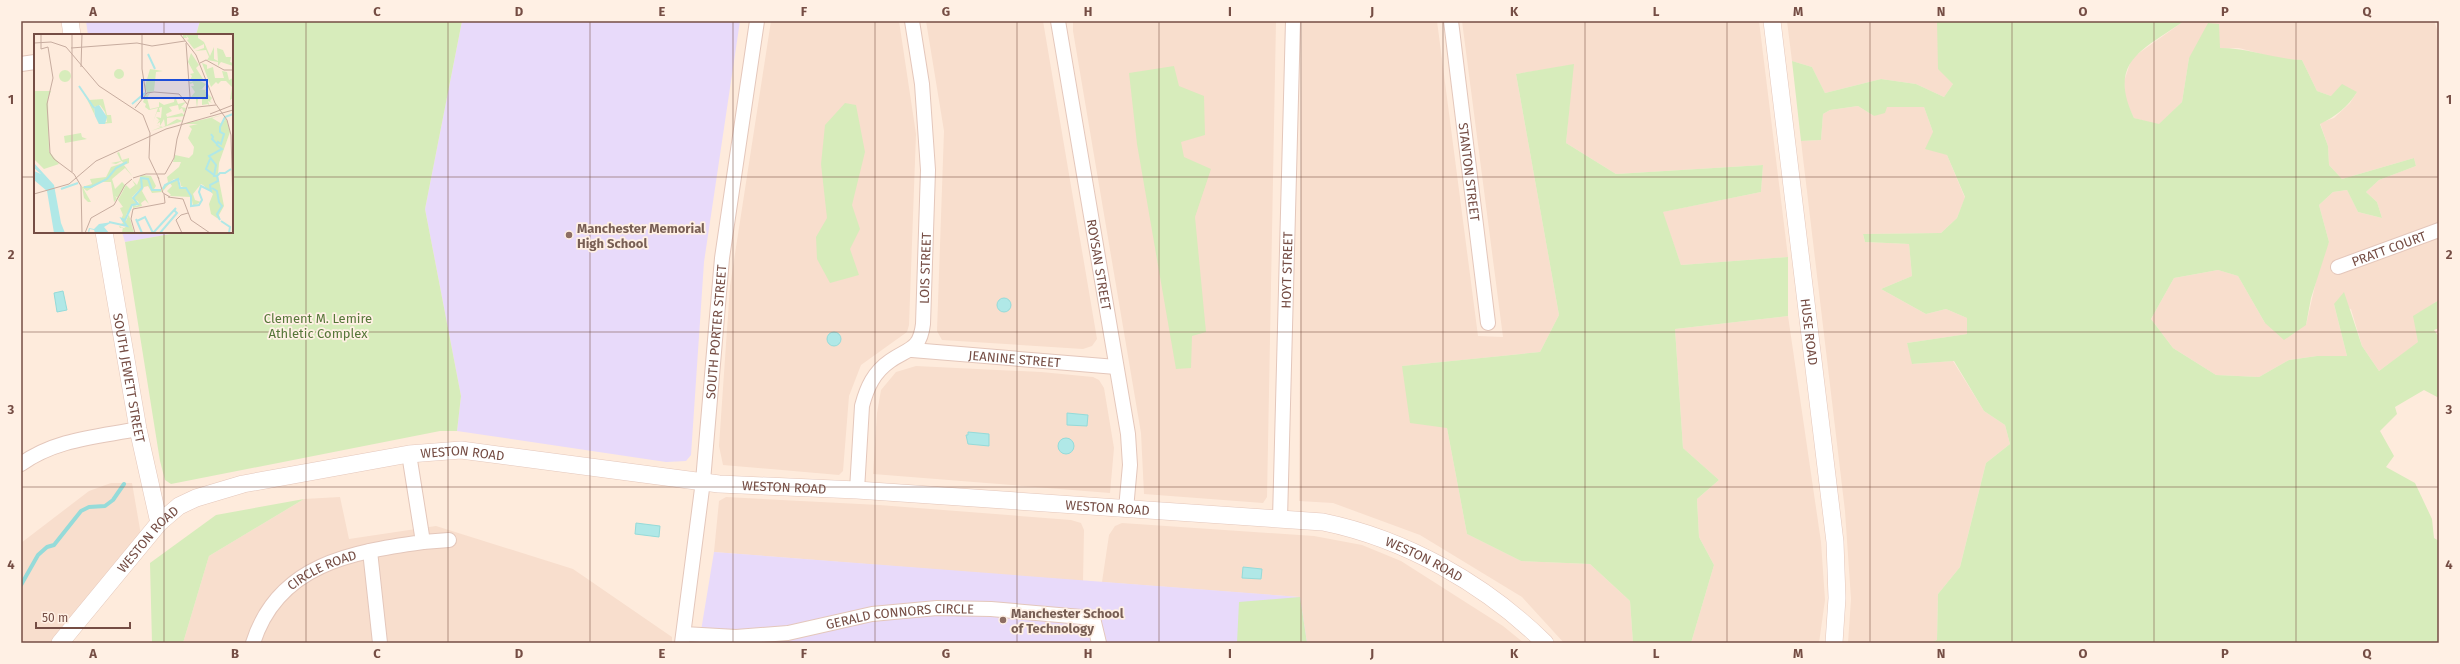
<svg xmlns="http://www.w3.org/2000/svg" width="2460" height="664" viewBox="0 0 2460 664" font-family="'Fira Sans',sans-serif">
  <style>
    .residential { fill: #f8decd }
    .education { fill: #e8dafa }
    .green { fill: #d7ecbb }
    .water { fill: #b0e8e7; stroke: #95dbd9 }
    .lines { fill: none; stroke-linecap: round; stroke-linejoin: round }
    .stream { stroke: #95dbd9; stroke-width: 4 }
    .minor-casing { stroke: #e4c7bb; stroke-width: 16 }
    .tertiary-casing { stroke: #e4c7bb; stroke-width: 18 }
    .minor { stroke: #fff; stroke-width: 14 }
    .tertiary { stroke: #fff; stroke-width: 17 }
    .grid { fill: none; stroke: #754d44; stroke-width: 1; stroke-opacity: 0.55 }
    .education-dot { fill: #8d6e63; stroke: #fff0e4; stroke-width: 1.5 }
    .labels { text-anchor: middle; stroke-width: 3.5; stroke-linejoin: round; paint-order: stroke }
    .street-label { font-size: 13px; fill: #754d44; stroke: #fff0e4 }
    .education-label { font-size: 13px; font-weight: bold; fill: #785e54; stroke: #fff0e4; text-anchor: start }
    .park-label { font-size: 13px; fill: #567639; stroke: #fff0e4 }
    .inset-river { fill: none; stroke: #b0e8e7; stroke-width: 2 }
    .inset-road { fill: none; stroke: #c7ac9f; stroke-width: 1 }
    .view { fill: #1d4ed8; fill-opacity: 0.15; stroke: #1d4ed8; stroke-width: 2 }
    .inset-edge { fill: none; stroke: #754d44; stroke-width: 2 }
    .neatline { fill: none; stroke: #754d44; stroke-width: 1.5 }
    .grid-label { font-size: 13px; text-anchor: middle; font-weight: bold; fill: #754d44 }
  </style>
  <rect width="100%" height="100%" fill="#feebdc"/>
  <!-- residential -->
  <path class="residential" d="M771,21H899L916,134L909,325L907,332L861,365L849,396L843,471L839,475L723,465L719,446L730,286Z
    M926,21H1043L1097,339L1092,346L1083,349L942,340L937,331L944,131Z
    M1073,21H1276L1267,497L1263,503L1144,494L1141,433L1073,31Z
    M1302,21H1437L1478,336L1503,337L1462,21H1759L1788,257L1681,265L1662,212L1761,192L1763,165L1616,174L1566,143L1573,65L1516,74L1559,315L1540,352L1402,366L1447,428L1467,534L1521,561L1590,564L1630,601L1633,643H1564L1522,597L1420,535L1333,503L1299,501Z
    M1787,21H1937L1953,84L1944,97L1916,84L1881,79L1825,93L1812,67L1792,61Z
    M2184,21H2434L2439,35V300L2434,303L2419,342L2379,371L2362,346L2351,309L2334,304L2347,356H2317L2289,360L2259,377L2216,375L2173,348L2151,319L2174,278L2218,270L2238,276L2265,323L2306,325L2320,264L2329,242L2319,205L2333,192L2347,190L2358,212L2382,218L2377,202L2366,192L2379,180L2416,166L2414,158L2342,179L2329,165L2328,146L2320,123L2334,118L2350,103L2357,92L2331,96L2317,91L2302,60L2280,59L2239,48H2220L2189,58L2182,102L2159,125L2134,118L2125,100L2124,81L2132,58Z
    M1858,106L1874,116L1887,107H1924L1933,132L1947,155L1965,198L1957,218L1941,233L1863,234L1865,242L1909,244L1912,276L1881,289L1926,314L1946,309L1967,318V334L1907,343L1913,364L1953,361L1984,411L2005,425L2010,444L1986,463L1960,567L1938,594L1937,640L1929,643H1848L1851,599L1845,511L1801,141L1821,140L1823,114L1830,110Z
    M1788,316L1821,542L1825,600L1819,643H1691L1714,565L1699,537L1697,499L1719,480L1683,448L1675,329Z
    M916,366L1041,372L1093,377L1099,380L1104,388L1114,448L1110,493L873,474L877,413L881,390L896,372Z
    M111,483H132L141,535L60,643H21V543L89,491Z
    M340,497L349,539L436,526L573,569L672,637V643H183L209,556L304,499Z
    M726,497L879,505L1071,520L1081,523L1084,530L1083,581L714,552L719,501Z
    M1122,523L1314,536L1362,545L1401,561L1503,626L1524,643H1307L1300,597L1102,582L1109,535L1115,526Z"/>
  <!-- education -->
  <path class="education" d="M86,21H200L196,35H88Z
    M462,21H740L704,262L691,455L686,461L666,462L457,431L461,396L425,209Z
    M122,232H182L125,242Z
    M714,552L1300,597L1307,643H699Z"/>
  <!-- green -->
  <path class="green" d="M200,21H462L425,209L461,396L457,431H440L171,484L165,480L160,461L125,242L182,232H232V35H196Z
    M1937,21H2184C2143,50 2107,61 2134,118L2159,124L2182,102L2189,58L2208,23L2219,24L2220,48C2249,48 2274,59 2302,60L2317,91L2331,96L2342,84L2357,92C2347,108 2336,116 2320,124L2328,146L2329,165L2342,179L2414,158L2416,166L2379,180L2366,192L2377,202L2382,218L2358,212L2347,190L2333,192L2319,205L2329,242L2311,298L2306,325L2284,340L2265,323L2238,276L2218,270L2174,278L2151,319L2173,348L2216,375L2259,377L2289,360L2317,356H2347L2334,304L2344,292L2362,346L2379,371L2418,342L2413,316L2439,300V328L2434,330L2439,337V398L2424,390L2395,407L2397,414L2380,431L2394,456L2386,467L2415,483L2432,519L2434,538L2439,541V643H1929L1937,640L1938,594L1960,567L1986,463L2010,444L2005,425L1984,411L1954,361L1912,364L1907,343L1967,334V318L1946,309L1926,314L1881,289L1912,276L1909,244L1865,242L1863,234L1941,233L1957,218L1965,197L1947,155L1925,149L1933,132L1924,107H1887L1885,113L1874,116L1858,106L1830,110L1823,114L1821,140L1801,141L1792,61L1812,67L1825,93L1881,79L1916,84L1944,97L1953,84L1938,69Z
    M1574,64L1566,143L1616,174L1763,165L1761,192L1663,212L1681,265L1788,257V316L1675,329L1683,448L1719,480L1697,499L1699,537L1714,565L1691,643H1633L1630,601L1590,564L1521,561L1467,534L1447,428L1410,423L1402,366L1540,352L1559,315L1516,74Z
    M1174,66L1179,86L1204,96L1205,135L1181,142L1184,157L1211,169L1195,217L1206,332L1192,336L1191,368L1176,369L1137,144L1129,73Z
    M845,103L856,105L865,152L852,205L860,229L850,249L859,275L830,283L817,259L816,237L827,218L821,164L825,125Z
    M304,499L209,556L183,643H152L150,563L216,515Z
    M1300,597L1307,643H1237L1239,602Z"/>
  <!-- water -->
  <path class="water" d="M63,291L67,310L57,312L54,293Z
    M997 305a7 7 0 1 1 14 0a7 7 0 1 1-14 0Z
    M827 339a7 7 0 1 1 14 0a7 7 0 1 1-14 0Z
    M1067,413L1088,415L1087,426L1067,425Z
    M968,432L989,434V446L968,444L966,435H968Z
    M1058 446a8 8 0 1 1 16 0a8 8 0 1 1-16 0Z
    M636,523L660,526L659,537L635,534Z
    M1243,567L1262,569L1261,579L1242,578Z"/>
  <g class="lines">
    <!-- stream -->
    <path class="stream" d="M21,585L38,555L47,547L54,545L81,511L89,507L105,506L113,500L124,484"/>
    <defs>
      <g id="minor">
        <path id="s1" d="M1058,21L1128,434L1130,465L1126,509"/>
        <path id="s2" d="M1451,21L1488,323"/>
        <path d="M21,64L35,62"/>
        <path id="s3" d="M2338,267L2439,230"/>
        <path id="s4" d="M912,350L1116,367"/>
        <path d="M21,464C56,439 97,437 138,429"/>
        <path id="s5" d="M857,490L862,406C867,387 874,372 890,361C909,348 920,350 923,324L928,170L922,84L912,21"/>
        <path id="s6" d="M1280,519L1293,21"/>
        <path d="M423,542L449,540"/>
        <path d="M370,551L380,643"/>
        <path id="s7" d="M684,634L736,637L788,633L872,614L937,608L991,609L1093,618L1099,643"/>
        <path id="s8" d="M253,643C278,564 352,552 423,542L409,454"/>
        <path id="s9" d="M682,643L703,481L722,258L757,21"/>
      </g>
      <g id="tertiary">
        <path d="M70,21L72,35"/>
        <path id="s10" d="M1772,21L1835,542L1837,598L1834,643"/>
        <path id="s11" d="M104,232L138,429L159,523"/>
        <path id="s12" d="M60,643L159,523L179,506L196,498L243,484L409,454L461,450L719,484L857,490L1323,522C1406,539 1485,584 1545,643"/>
      </g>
    </defs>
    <!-- minor casing -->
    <use href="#minor" class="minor-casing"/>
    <!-- tertiary casing -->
    <use href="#tertiary" class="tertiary-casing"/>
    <!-- minor -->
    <use href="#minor" class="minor"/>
    <!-- tertiary -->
    <use href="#tertiary" class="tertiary"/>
  </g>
  <!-- grid -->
  <path class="grid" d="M164,21V35M306,21V643M448,21V643M590,21V643M733,21V643M875,21V643M1017,21V643M1159,21V643M1301,21V643M1443,21V643M1585,21V643M1727,21V643M1870,21V643M2012,21V643M2154,21V643M2296,21V643M21,177H35M232,177H2439M164,232V643M21,332H2439M21,487H2439"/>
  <!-- markers -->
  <g class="education-dot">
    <circle cx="569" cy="235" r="4"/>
    <circle cx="1003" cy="620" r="4"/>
  </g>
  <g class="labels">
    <!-- street labels -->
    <g class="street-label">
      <text dy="5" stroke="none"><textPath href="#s2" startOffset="152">STANTON STREET</textPath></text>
      <text dy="5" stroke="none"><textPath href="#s3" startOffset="54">PRATT COURT</textPath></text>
      <text dy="5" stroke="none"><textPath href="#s1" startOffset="247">ROYSAN STREET</textPath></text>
      <text dy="5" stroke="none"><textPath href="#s5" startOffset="247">LOIS STREET</textPath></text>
      <text dy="5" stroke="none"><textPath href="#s6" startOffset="249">HOYT STREET</textPath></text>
      <text dy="5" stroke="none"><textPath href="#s9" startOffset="313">SOUTH PORTER STREET</textPath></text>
      <text dy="5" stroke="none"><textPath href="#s10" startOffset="313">HUSE ROAD</textPath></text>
      <text dy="5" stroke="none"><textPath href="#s4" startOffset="103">JEANINE STREET</textPath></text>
      <text dy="5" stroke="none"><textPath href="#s11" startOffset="148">SOUTH JEWETT STREET</textPath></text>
      <text dy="5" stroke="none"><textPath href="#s12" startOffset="472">WESTON ROAD</textPath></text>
      <text dy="5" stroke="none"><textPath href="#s12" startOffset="796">WESTON ROAD</textPath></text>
      <text dy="5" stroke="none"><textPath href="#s12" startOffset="1120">WESTON ROAD</textPath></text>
      <text dy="5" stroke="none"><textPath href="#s12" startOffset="136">WESTON ROAD</textPath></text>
      <text dy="5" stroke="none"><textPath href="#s12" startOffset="1444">WESTON ROAD</textPath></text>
      <text dy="5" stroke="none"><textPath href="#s8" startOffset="105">CIRCLE ROAD</textPath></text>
      <text dy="5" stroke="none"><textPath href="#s7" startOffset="218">GERALD CONNORS CIRCLE</textPath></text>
    </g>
    <!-- education labels -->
    <g class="education-label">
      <text x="577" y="233">Manchester Memorial<tspan x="577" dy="15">High School</tspan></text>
      <text x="1011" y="618">Manchester School<tspan x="1011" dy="15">of Technology</tspan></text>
    </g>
    <!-- park labels -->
    <g class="park-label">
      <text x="318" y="323">Clement M. Lemire<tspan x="318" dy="15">Athletic Complex</tspan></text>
    </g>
  </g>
  <!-- overview -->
  <g transform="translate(34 34)">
    <rect width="199" height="199" fill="#feebdc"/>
    <path d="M149,0H164V4L170,8L176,22L180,13V25L184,27L183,14L189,16L192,23H197L196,28L199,29V32L187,28L184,32V28L173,26L175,23L172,16L161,17L170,14V10L160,15L153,6L155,5L152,1L153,4H149ZM157,19L165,31L162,34L169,45L166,47L172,50L168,55H165L171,56L175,53L171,57L178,64L176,67L178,69L174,67L176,73L174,70L168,71V65L164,64L163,74L162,65L157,63L161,58L157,52H160L159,49L156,50L155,48H159L156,46L158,42L156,40L160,39L154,28ZM168,29L173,31V35L179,33L181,44H190L188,37L193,38L195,46L199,44V64L196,66L198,53L192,47H187L184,50L182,48L177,53ZM80 40a5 5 0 1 1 10 0a5 5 0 1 1-10 0ZM116,35L129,37L122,38L120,57L113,59L111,52ZM25 42a6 6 0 1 1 12 0a6 6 0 1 1-12 0ZM0,57H17L14,64L15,117L25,130L10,135L0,125ZM116,59L113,64L116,75L125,73V68L130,71L140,68L141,62L144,70L152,68L147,73L152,74L150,79L148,74L145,76L144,71L135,73L138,77L132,80L133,83L148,79L151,82L133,84V91L143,85L149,87L117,97L127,93L122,91L129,93L131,92L130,85L126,92V88L123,90L125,87L121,86L126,87L122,83L127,84L128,73L125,74L126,78H123L119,88L124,74L115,76L111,73L112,70L109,68L112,61ZM52,63L55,66L69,65L73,81H77L78,89L65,90ZM66,71L71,78L73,88L65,89L61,82L60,73ZM189,81L178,84L188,90L192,84L196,98L185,129L184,141L190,172L185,181L186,186L177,180L175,170L179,160L169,151L167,150L159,160L161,166L167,168L159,172L157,161L152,154L147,152L146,147L144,145H140L134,149L144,146L145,153L152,154L157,163L135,162L137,161L133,157L131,159L138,152L136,149L129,157L128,154L134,148L133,143L145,133L147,128H139L141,121L155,124L159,120L160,113L154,104L158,95L155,92L164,90H149ZM47,99L48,103L53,105L31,109L30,102ZM85,118L88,126L95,124V129L90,131L99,143L91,134L78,145L81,155L88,148L91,151L84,164L81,162L83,165L80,168L77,148H67L53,157L49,154L57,168H54L50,164L48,153L58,150L56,145L72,143L77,133L89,129L88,127L82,130L77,129L87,127L83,119ZM107,141L117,142L122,152L120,155H127L128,158L118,159L114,152L110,153L108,157L115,170L111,166L107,169L108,172L99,174V171L103,172L105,170L104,167L99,165L106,157L105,156L98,163L99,166L104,170L98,171L95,181L100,199H88L89,193L86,194L85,192L90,194L93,192L89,186L92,187L96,178L93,179L91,185H88L92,192L85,191L89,189L87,185L89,181L86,174L89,173L84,166L92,151L96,155L101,151L98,146L103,151Z" fill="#d7ecbb" fill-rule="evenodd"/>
    <path d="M65,71L73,83L71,90H65L61,82L60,73ZM0,129L20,151L27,189L31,199H20L13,157L0,146V137L7,140L0,134ZM78,188L70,193L75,199H61L60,196L56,195L55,199L54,197L55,194L60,195L65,190Z" fill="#b0e8e7"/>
    <path class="inset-river" d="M114,20L121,35M45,52L60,74M98,70L111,59M177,100L179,103L178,105L183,110M176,125L172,135L180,141M183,142L186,139H191L197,135M50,153H57L73,145L82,134L93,128M178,154L183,157L185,168L188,172L183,180L186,186M27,155L44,149M129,155L131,151L144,145L146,154H152L157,162V172L165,171L168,166L165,158L167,152L177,157L176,151L184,147L183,142H180L182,131L175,122L188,115L183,111L184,108L187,110L190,100L186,98V93L191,83L199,80M102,185L108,199M103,187L111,183L119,199M187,187L196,193L195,199M75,188L93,192L88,185L91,186L98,171L104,170L99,164L108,154L107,144L114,145L118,156H127M119,199L142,174M126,199L143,179L140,176"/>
    <path class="inset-road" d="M7,0V15L14,13L19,44L13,70L16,119L20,125L40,140L47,152L48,199M108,0V35L112,60M146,0L162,21L181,69L193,86L197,101L199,171M0,9L17,8L32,13L65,52L109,81L116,99L115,124L125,145M37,14L103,9L118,12L151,7M38,21V138M38,21V0M166,29L172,26L190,36H199M47,33L48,0M101,74L113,59L120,58L145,60L154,71M154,74L182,71M176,80L199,71M124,143L129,159L136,163M99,144L112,140H131L140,124L143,105L156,63L152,9M0,160L35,150L62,127L132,95L199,76M134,163L149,165L157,186L176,199M51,199L57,184L80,171L91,151L98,145M101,199L97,185L99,175L131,169L130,160M148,199L142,186L147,181L154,179"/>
    <path class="view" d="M108,46H173V64H108Z"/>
    <rect width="199" height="199" class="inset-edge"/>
  </g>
  <!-- border -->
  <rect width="2460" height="664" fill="none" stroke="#fff0e4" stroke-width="44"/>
  <!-- scale -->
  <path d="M36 622v6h94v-6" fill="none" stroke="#754d44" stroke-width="2"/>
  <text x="42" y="622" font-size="12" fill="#754d44" stroke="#fff0e4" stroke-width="3" paint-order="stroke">50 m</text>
  <rect x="22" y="22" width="2416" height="620" class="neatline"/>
  <g class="grid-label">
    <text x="93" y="16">A</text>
    <text x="235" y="16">B</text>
    <text x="377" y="16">C</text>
    <text x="519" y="16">D</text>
    <text x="662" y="16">E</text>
    <text x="804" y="16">F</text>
    <text x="946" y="16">G</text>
    <text x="1088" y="16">H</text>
    <text x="1230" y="16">I</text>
    <text x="1372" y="16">J</text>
    <text x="1514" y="16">K</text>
    <text x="1656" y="16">L</text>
    <text x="1798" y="16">M</text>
    <text x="1941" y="16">N</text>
    <text x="2083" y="16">O</text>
    <text x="2225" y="16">P</text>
    <text x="2367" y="16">Q</text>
    <text x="11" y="104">1</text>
    <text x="2449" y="104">1</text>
    <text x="11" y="259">2</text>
    <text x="2449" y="259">2</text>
    <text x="11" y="414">3</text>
    <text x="2449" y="414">3</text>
    <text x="11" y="569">4</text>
    <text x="2449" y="569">4</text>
    <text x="93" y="658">A</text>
    <text x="235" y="658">B</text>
    <text x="377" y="658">C</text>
    <text x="519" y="658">D</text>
    <text x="662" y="658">E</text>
    <text x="804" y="658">F</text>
    <text x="946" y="658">G</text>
    <text x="1088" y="658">H</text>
    <text x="1230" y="658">I</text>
    <text x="1372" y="658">J</text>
    <text x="1514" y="658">K</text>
    <text x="1656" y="658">L</text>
    <text x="1798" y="658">M</text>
    <text x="1941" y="658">N</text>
    <text x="2083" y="658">O</text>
    <text x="2225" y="658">P</text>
    <text x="2367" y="658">Q</text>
  </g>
</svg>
